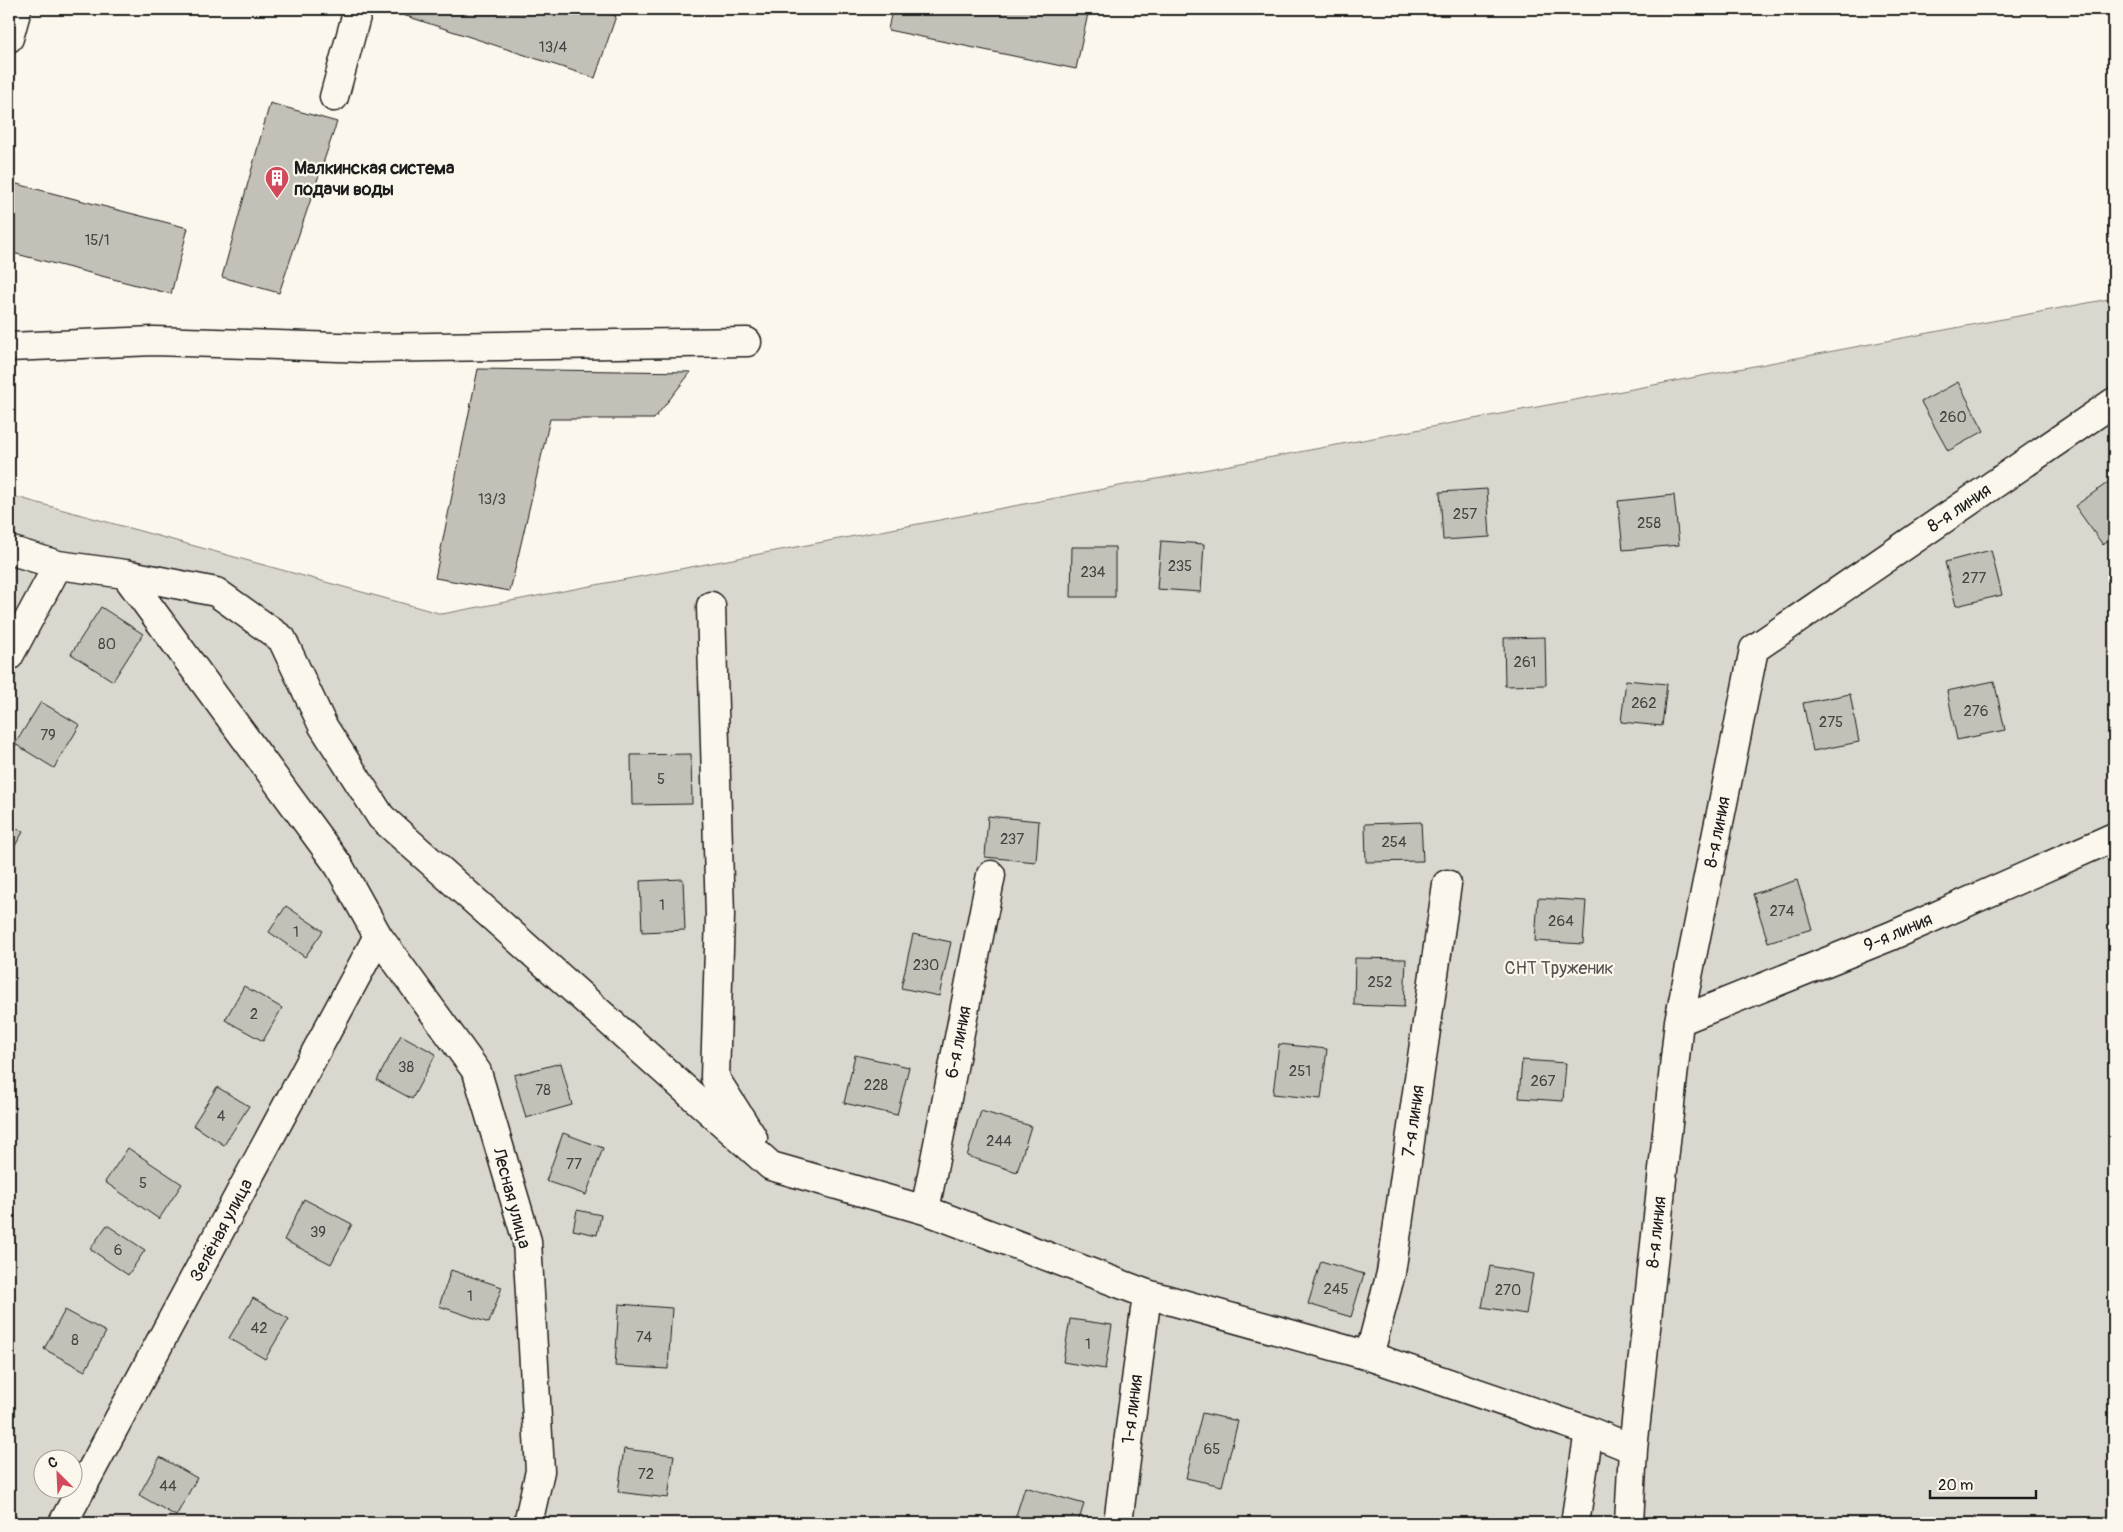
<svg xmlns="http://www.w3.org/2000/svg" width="2123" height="1532" viewBox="0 0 2123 1532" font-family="Pangolin,sans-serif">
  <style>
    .green { fill: #dad7ce; stroke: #7b7a75; fill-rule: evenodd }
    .building { fill: #c3c0b8; stroke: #1c1c1c }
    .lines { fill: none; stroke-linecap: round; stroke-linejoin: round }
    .minor-casing { stroke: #1c1c1c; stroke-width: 31 }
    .minor { stroke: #fbf7ec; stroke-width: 28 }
    .labels { text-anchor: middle; stroke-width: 4.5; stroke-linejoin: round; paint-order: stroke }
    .number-label { font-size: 15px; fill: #464543 }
    .poi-label { font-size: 18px; font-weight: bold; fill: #1c1c1c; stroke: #fbf7ec; text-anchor: start }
    .street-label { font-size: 18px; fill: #1c1c1c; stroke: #fbf7ec }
    .park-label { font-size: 18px; fill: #555451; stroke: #fbf7ec }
  </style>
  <rect width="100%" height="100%" fill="#fbf7ec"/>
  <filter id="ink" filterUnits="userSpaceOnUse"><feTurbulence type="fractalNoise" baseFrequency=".02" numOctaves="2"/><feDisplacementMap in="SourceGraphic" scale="10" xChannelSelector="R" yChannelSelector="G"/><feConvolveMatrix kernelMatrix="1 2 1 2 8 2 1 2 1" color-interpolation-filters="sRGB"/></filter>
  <g filter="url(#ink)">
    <!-- green -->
    <path class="green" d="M2114,298V1523H9V495L442,614ZM42,1460H72V1490H42Z"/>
    <!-- building -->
    <path class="building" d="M405,9H595L616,16L595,78L403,15Z
      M892,9H1089L1076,69L888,30Z
      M270,103L337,122L279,293L222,277Z
      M9,182L188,228L171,294L9,252Z
      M478,369L691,372L654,419H550L510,591L435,578Z
      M1958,382L1984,431L1948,451L1921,402Z
      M2110,481L2114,488V537L2103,545L2075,506Z
      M1487,489L1490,537L1443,540L1440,492Z
      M1674,495L1679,545L1623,550L1618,501Z
      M1161,541L1204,544L1201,592L1157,589Z
      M1072,547H1115V597H1071Z
      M1991,550L2002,595L1956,606L1945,562Z
      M101,607L143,634L113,681L71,654Z
      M1545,637L1546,685L1505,686L1504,638Z
      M1626,680L1667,684L1662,726L1621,722Z
      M1994,681L2005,730L1957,740L1947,691Z
      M1850,694L1859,742L1813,751L1803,703Z
      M41,702L80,725L54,768L15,744Z
      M691,754L692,804L632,805L631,755Z
      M988,816L1039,821L1036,862L985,857Z
      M1421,822L1423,861L1366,862L1365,824Z
      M9,824L23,832L9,856Z
      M683,879L685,930L642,932L640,881Z
      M1797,880L1812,929L1768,942L1753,894Z
      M1538,898L1586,901L1583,944L1535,941Z
      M286,906L323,931L305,957L269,932Z
      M913,934L951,942L939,996L901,988Z
      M1355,958L1406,959L1404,1007L1354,1005Z
      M244,986L282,1008L263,1041L225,1020Z
      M401,1035L436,1054L412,1099L377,1080Z
      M1279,1044L1327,1049L1321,1099L1273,1094Z
      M855,1055L909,1067L897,1115L844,1103Z
      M1522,1060L1566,1063L1563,1101L1519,1098Z
      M561,1063L572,1105L526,1118L514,1075Z
      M217,1087L249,1106L224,1145L193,1125Z
      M981,1111L1031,1126L1017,1172L967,1156Z
      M563,1133L603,1148L586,1195L546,1181Z
      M128,1148L182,1184L159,1219L105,1182Z
      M304,1199L352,1224L331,1264L284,1240Z
      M577,1210L601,1215L597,1235L573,1230Z
      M107,1225L145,1250L128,1275L90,1249Z
      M1321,1261L1364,1274L1351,1317L1308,1304Z
      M1490,1266L1533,1274L1526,1314L1482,1307Z
      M451,1270L502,1287L489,1323L439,1306Z
      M253,1298L289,1319L265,1359L229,1338Z
      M619,1304L672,1308L668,1369L615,1366Z
      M65,1310L106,1332L85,1371L44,1349Z
      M1070,1319L1112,1325L1105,1369L1063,1362Z
      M1202,1413L1238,1421L1222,1486L1186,1478Z
      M624,1449L674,1455L668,1498L618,1492Z
      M160,1457L197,1478L176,1516L139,1495Z
      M1025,1487L1084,1504L1078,1523L1014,1522Z
      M444,1517L457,1523H441Z"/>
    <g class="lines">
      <defs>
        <path id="minor" d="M9,38L17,9
          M334,97L358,9
          M9,347L154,341L367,348L747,342
          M9,550L58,565L125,574L339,866L378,936L477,1072L527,1241L540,1471L528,1523
          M125,574L216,592L282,639L323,726L381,817L771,1166L925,1210L1147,1294L1369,1356L1589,1431L1633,1449
          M711,606L720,916L715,1078L753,1138
          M9,656L58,565
          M1679,1021L1891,936L2114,837
          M925,1210L991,875
          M1369,1356L1391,1273L1447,884
          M63,1523L378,936
          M1118,1523L1147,1294
          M1575,1523L1589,1431
          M1629,1523L1633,1449L1679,1021L1754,649L2114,402"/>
      </defs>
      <!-- minor casing -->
      <use href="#minor" class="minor-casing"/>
      <!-- minor -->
      <use href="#minor" class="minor"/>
    </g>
  </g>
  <!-- icons -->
  <defs>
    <symbol id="building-pin" viewBox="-11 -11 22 30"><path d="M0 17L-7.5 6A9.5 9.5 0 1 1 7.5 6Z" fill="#d1495b" stroke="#fbf7ec"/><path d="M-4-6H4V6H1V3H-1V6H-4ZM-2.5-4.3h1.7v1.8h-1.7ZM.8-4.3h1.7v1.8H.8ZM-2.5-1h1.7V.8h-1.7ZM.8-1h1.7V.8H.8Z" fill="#fff"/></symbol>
  </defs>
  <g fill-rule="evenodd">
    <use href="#building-pin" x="263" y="164" width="28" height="38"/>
  </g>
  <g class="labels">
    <!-- number labels -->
    <g class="number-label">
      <text x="553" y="52">13/4</text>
      <text x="97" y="245">15/1</text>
      <text x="1953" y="422">260</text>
      <text x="492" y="504">13/3</text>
      <text x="1465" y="519">257</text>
      <text x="1649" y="528">258</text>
      <text x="1180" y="571">235</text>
      <text x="1093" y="577">234</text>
      <text x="1974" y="583">277</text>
      <text x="107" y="649">80</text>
      <text x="1525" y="667">261</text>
      <text x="1644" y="708">262</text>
      <text x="1976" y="716">276</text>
      <text x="1831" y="727">275</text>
      <text x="48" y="740">79</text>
      <text x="661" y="784">5</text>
      <text x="1012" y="844">237</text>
      <text x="1394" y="847">254</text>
      <text x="662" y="910">1</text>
      <text x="1782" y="916">274</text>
      <text x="1561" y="926">264</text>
      <text x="296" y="937">1</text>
      <text x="926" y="970">230</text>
      <text x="1380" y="987">252</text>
      <text x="254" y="1019">2</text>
      <text x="406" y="1072">38</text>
      <text x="1300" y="1076">251</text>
      <text x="1543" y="1086">267</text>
      <text x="876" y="1090">228</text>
      <text x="543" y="1095">78</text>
      <text x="221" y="1121">4</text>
      <text x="999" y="1146">244</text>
      <text x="574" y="1169">77</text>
      <text x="143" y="1188">5</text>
      <text x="318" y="1237">39</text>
      <text x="118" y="1255">6</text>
      <text x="1336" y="1294">245</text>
      <text x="1508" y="1295">270</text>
      <text x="470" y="1301">1</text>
      <text x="259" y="1333">42</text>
      <text x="644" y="1342">74</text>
      <text x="75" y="1345">8</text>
      <text x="1088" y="1349">1</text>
      <text x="1212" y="1454">65</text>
      <text x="646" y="1479">72</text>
      <text x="168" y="1491">44</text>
    </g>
    <!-- poi labels -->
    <g class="poi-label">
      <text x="294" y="174">Малкинская система<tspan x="294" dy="21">подачи воды</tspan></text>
    </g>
    <!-- street labels -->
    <g class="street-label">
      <text transform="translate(1959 508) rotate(-34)" y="6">8-я линия</text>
      <text transform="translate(1717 832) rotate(-79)" y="6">8-я линия</text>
      <text transform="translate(1898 932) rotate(-23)" y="6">9-я линия</text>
      <text transform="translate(958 1042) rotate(-79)" y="6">6-я линия</text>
      <text transform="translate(1413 1121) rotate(-82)" y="6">7-я линия</text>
      <text transform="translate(512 1198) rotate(75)" y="6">Лесная улица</text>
      <text transform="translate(221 1230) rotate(-62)" y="6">Зелёная улица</text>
      <text transform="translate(1656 1232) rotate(-84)" y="6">8-я линия</text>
      <text transform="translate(1132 1409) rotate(-83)" y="6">1-я линия</text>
    </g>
    <!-- park labels -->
    <g class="park-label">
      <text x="1559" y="974">СНТ Труженик</text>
    </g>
  </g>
  <!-- margin -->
  <rect width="2123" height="1532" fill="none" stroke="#fbf7ec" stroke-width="30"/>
  <rect x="15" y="15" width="2093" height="1502" fill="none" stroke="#1c1c1c" stroke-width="2" filter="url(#ink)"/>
  <!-- north arrow -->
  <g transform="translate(58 1474) rotate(336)"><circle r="24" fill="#fbf7ec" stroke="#a29f99"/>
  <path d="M0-4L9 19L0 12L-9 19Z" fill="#d1495b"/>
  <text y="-8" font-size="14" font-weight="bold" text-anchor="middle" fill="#1c1c1c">С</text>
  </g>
  <!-- scale -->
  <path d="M1930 1490v8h106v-8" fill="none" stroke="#1c1c1c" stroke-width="2.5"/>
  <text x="1938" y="1490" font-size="15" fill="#1c1c1c" stroke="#fbf7ec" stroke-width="4" paint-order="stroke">20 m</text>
</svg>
